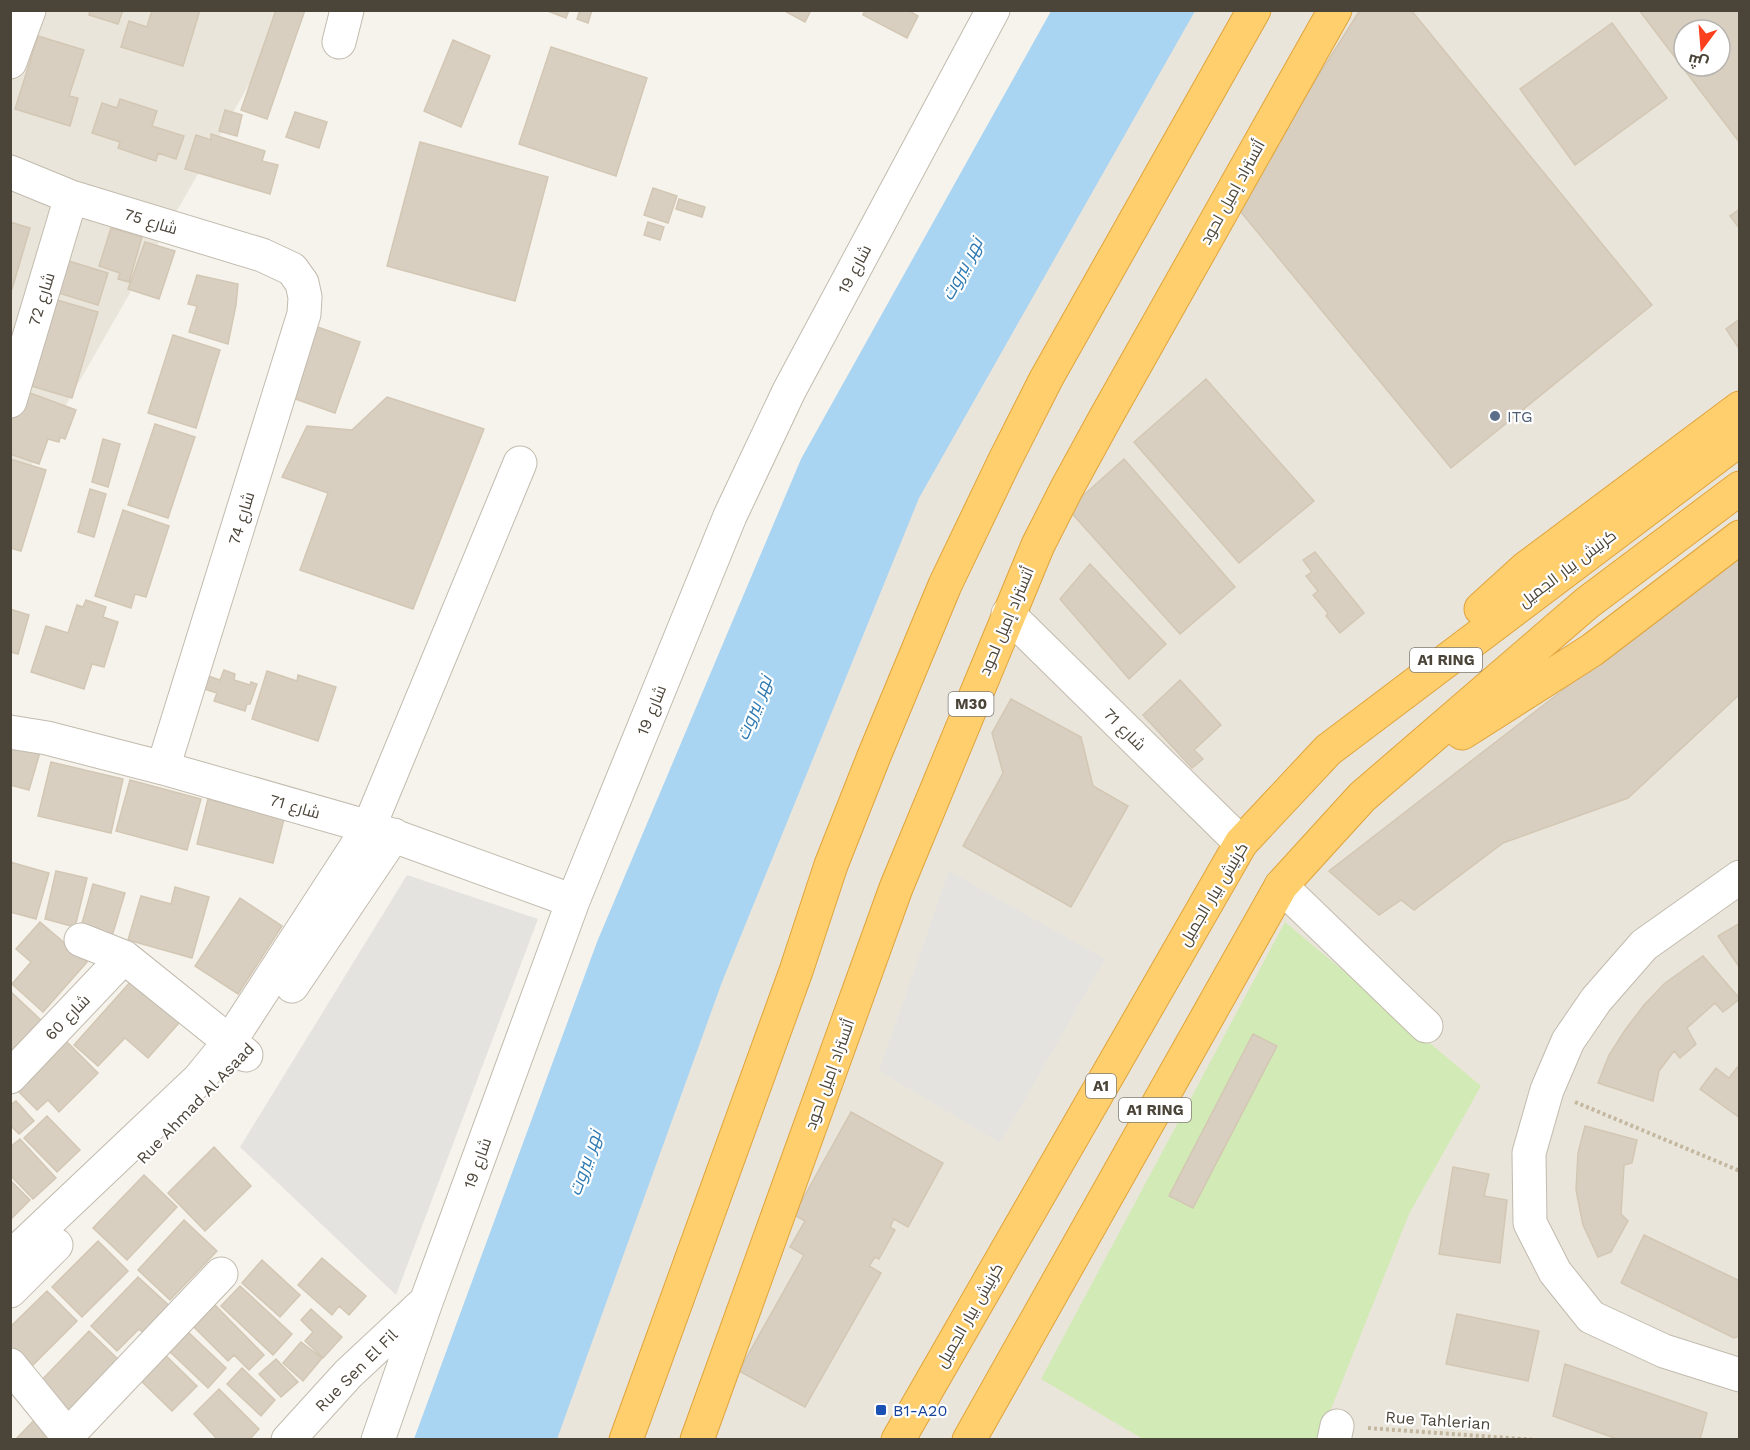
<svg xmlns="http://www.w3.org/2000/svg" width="1750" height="1450" viewBox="0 0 1750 1450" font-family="'Work Sans',Cairo,sans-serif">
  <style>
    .residential { fill: #eae5da; fill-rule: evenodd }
    .green { fill: #d2eab5 }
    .parking { fill: #e5e3e0 }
    .water { fill: #a9d4f2 }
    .building { fill: #d8cfc1; stroke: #d3c7b4; stroke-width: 1.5; fill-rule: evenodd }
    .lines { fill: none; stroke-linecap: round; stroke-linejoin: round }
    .minor-casing { stroke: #c2bbae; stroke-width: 35 }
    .highway-casing { stroke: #e0a43c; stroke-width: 35 }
    .path { stroke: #c4b79f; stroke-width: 4; stroke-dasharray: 3 3; stroke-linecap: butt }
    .minor { stroke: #fff; stroke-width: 33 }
    .highway { stroke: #ffcf6e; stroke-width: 33 }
    .service-dot { fill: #5c6f8a; stroke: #fff; stroke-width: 2 }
    .transit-dot { fill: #1a4fb4; stroke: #fff; stroke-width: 2 }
    .labels { text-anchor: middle; stroke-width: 4.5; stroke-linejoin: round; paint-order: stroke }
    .shield { fill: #fff; stroke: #817c74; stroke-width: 1.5 }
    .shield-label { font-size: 15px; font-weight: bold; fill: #4b4439 }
    .street-label { font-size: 16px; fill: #4b4439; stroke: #fff }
    .service-label { font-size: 16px; fill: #4e5e75; stroke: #fff; text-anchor: start }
    .transit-label { font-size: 16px; fill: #164399; stroke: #fff; text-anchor: start }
    .water-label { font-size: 18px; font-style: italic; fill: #2e7ab2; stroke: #fff }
  </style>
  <rect width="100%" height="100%" fill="#f6f3ec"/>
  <!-- residential -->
  <path class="residential" d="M11,11H291L11,501Z
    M1101,11H1739V1439L485,1440ZM1684,30H1720V66H1684Z"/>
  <!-- green -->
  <path class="green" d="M1285,922L1481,1086L1409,1214L1319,1439H1143L1041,1379Z"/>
  <!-- parking -->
  <path class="parking" d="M949,871L1105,959L1000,1143L879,1071Z
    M407,875L538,919L396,1295L240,1147Z"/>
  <!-- water -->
  <path class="water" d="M1051,11H1195L919,498L722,982L557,1439H414L597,942L801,459Z"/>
  <!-- building -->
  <path class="building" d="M90,10H123L118,24L89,15Z
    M152,10H200L183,66L121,47L129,21L147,27Z
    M276,10H305L267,119L241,110Z
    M545,10H569L566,18Z
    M580,10H592L588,23L577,19Z
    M783,10H811L805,22Z
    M865,10H908L918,16L907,38L863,15Z
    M1360,10H1411L1652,305L1451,468L1236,206Z
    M1639,10H1740V143ZM1684,30H1720V66H1684Z
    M1612,23L1667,98L1575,165L1520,89Z
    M38,36L84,50L69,96L78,98L70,126L15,109Z
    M453,40L490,56L461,127L424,111Z
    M551,47L647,78L616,176L519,144Z
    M120,99L157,111L152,126L184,136L176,159L158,153L156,161L118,148L120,142L92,133L102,103L117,108Z
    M225,110L242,115L237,136L219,131Z
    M295,112L327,122L319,148L286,137Z
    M211,134L265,151L262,161L278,165L270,194L185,169L196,135L211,140Z
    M420,142L548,177L515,301L387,266Z
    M653,188L677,196L668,223L644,215Z
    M679,199L705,207L702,217L676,209Z
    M1740,209V229L1730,216Z
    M10,222L30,228L12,289H10Z
    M648,222L664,227L660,240L644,235Z
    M111,228L142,237L129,282L118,279L120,273L99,266Z
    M145,242L175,251L159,299L128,289Z
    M59,258L108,273L98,305L49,290Z
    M197,275L238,284L236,305L228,344L189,332L197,306L188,304Z
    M47,297L98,312L72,398L21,383Z
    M1740,319V350L1726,329Z
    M312,325L360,342L335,413L287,396Z
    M173,335L220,350L196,428L148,413Z
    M1206,379L1314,501L1239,563L1134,442Z
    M22,390L76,410L65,439L60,437L59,442L48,439L39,464L10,454V419Z
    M387,397L484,429L413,609L300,570L328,493L282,477L307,426L352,430Z
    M155,424L195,437L168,518L128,505Z
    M103,439L120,444L108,487L92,482Z
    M10,459L46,470L21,551L10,548Z
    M1124,459L1235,587L1180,634L1068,509Z
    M90,489L106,494L94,537L78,532Z
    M123,510L169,526L146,597L135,594L131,608L95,596Z
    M1315,552L1364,613L1340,633L1326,616L1328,613L1313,595L1318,591L1306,576L1312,572L1303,560Z
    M1740,553V694L1628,798L1503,843L1414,910L1401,900L1379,915L1329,871Z
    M1090,564L1166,644L1129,679L1060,599Z
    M86,600L106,607L103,617L118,622L104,667L92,664L84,689L31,672L46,626L68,633L77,605L83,607Z
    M10,609L29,615L18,654L10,652Z
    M224,670L235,674L234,680L250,685L251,682L257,684L250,704H247L245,711L214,701L217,693L201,688L205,675L220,680Z
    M267,671L297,681L298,675L336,687L318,741L252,719Z
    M1180,680L1221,725L1194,750L1203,759L1192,768L1143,715Z
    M1011,699L1081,737L1093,786L1128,806L1071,907L963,846L1003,773L992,733Z
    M10,741L41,749L29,790L10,785Z
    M51,762L123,779L111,833L38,816Z
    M130,780L201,799L187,850L116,831Z
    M208,799L284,819L273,863L197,844Z
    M10,862L49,873L36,919L10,912Z
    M56,871L87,878L75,927L45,919Z
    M93,884L125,893L112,936L81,927Z
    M175,887L209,897L192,958L128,940L141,896L171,904Z
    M240,898L282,926L238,994L195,966Z
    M40,922L87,962L43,1012L12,984L31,962L16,949Z
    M1740,923V968L1718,936Z
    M1703,956L1740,999L1723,1012L1715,1003L1687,1028L1696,1044L1680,1058L1674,1051L1659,1071L1653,1101L1598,1083L1609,1055L1625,1030L1644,1005L1665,983Z
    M132,980L179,1023L148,1058L125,1038L98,1066L74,1045Z
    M10,991L43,1022L10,1056Z
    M1253,1034L1277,1046L1193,1208L1169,1196Z
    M60,1035L98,1073L59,1112L48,1100L37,1110L11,1084Z
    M1740,1064V1118L1700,1089L1716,1068L1729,1078Z
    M16,1101L34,1121L19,1134L10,1125V1105Z
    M851,1112L943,1163L908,1227L894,1219L890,1227L895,1230L879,1259L875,1257L869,1266L881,1273L805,1407L739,1371L804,1255L790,1247L805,1221L794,1215Z
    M47,1116L80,1150L57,1172L24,1138Z
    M1585,1126L1637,1140L1632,1163L1624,1165L1621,1214L1628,1221L1611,1252L1598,1257L1583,1225L1576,1190L1578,1153Z
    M20,1139L56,1178L33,1199L10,1175V1147Z
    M214,1147L251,1186L205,1231L168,1193Z
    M1453,1167L1489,1174L1484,1196L1507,1200L1500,1263L1439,1254Z
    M144,1175L177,1207L127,1260L93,1228Z
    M10,1180L30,1200L10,1220Z
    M184,1220L217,1251L170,1300L138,1270Z
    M1644,1235L1740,1281V1336L1734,1338L1621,1283Z
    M98,1241L128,1271L82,1317L52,1287Z
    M322,1258L366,1296L349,1315L339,1306L332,1315L298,1285Z
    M262,1260L300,1295L280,1317L242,1283Z
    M138,1277L173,1309L147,1336L139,1329L117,1351L91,1326Z
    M240,1286L292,1334L273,1355L221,1306Z
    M47,1291L77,1321L27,1371L10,1355V1327Z
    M214,1304L264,1355L249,1370L234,1355L228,1361L192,1325Z
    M311,1309L342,1337L323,1358L305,1341L313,1332L301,1320Z
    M1457,1314L1539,1331L1528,1381L1446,1364Z
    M186,1330L226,1368L208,1388L167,1349Z
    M89,1331L123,1364L69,1420L35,1387Z
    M301,1342L322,1358L303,1381L283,1363Z
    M159,1349L197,1386L172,1411L134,1374Z
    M276,1359L298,1382L281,1397L259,1374Z
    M1565,1364L1707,1413L1700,1440H1620L1553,1416Z
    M242,1368L275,1400L261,1416L227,1384Z
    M219,1389L259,1429L249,1440H218L194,1414Z
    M40,1414L54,1428L42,1440H15Z"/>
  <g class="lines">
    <defs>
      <path id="minor" d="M339,42L347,10
        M10,62L29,10
        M10,172L71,197L262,255L292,269L302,283L305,297L304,314L163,768
        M10,401L71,197
        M1008,614L1241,843
        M10,732L47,738L163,768L369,827L573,901
        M1740,877L1644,945L1596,1000L1568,1041L1547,1090L1529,1153L1530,1223L1555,1272L1591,1317L1664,1351L1740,1375
        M1281,886L1426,1026
        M81,940L124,957L246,1055
        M292,986L394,835
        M10,1077L124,957
        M10,1258L199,1079L230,1041L369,827L520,463
        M10,1291L56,1245
        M10,1365L71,1440
        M68,1435L221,1274
        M288,1440L348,1374L422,1305
        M378,1440L426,1302L573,901L730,516L789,391L993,10
        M1334,1440L1337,1426"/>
      <path id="highway" d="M1481,609L1526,568L1740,408
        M1462,733L1592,650L1740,537
        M626,1440L796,971L831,865L874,756L945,585L1004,462L1046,379L1254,10
        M697,1440L896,888L1038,545L1067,488L1107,415L1335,10
        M898,1440L1241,843L1328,750L1740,439
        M969,1440L1281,886L1362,797L1587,603L1740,488"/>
    </defs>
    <!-- minor casing -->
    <use href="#minor" class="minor-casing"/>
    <!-- highway casing -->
    <use href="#highway" class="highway-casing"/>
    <!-- path -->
    <path class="path" d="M1575,1102L1740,1171
      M1368,1428L1537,1440"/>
    <!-- minor -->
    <use href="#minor" class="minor"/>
    <!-- highway -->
    <use href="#highway" class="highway"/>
  </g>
  <!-- markers -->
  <circle class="service-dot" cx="1495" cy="416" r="6"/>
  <rect class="transit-dot" x="875" y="1404" width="12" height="12" rx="3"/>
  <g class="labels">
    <!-- shield labels -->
    <g class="shield">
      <rect x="1410" y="648" width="72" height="24" rx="4.5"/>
      <rect x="948.5" y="692" width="45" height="24" rx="4.5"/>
      <rect x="1086" y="1074" width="30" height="24" rx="4.5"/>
      <rect x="1119" y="1098" width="72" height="24" rx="4.5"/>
    </g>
    <g class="shield-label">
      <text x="1446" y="665">A1 RING</text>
      <text x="971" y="709">M30</text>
      <text x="1101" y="1091">A1</text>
      <text x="1155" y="1115">A1 RING</text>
    </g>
    <!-- street labels -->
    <g class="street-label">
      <text transform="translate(1232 192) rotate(-61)" y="6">أتستراد إميل لحود</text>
      <text transform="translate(151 221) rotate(17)" y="6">شارع 75</text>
      <text transform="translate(854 269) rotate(-62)" y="6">شارع 19</text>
      <text transform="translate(41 299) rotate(-73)" y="6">شارع 72</text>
      <text transform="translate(241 518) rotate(-73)" y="6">شارع 74</text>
      <text transform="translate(1567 568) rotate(-37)" y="6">كرنيش بيار الجميل</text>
      <text transform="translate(1006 621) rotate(-67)" y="6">أتستراد إميل لحود</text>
      <text transform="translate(651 710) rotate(-68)" y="6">شارع 19</text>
      <text transform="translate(1125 729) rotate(45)" y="6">شارع 71</text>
      <text transform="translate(295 806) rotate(16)" y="6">شارع 71</text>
      <text transform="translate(1213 894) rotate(-59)" y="6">كرنيش بيار الجميل</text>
      <text transform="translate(67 1017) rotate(-46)" y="6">شارع 60</text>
      <text transform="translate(829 1074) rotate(-70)" y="6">أتستراد إميل لحود</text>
      <text transform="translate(195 1103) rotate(-46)" y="6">Rue Ahmad Al Asaad</text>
      <text transform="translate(477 1163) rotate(-70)" y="6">شارع 19</text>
      <text transform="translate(969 1315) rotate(-60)" y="6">كرنيش بيار الجميل</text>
      <text transform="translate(356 1370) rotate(-45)" y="6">Rue Sen El Fil</text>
      <text transform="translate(1438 1420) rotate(4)" y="6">Rue Tahlerian</text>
    </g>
    <!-- service labels -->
    <g class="service-label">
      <text x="1507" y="422">ITG</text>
    </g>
    <!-- transit labels -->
    <g class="transit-label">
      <text x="893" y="1416">B1-A20</text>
    </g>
    <!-- water labels -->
    <g class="water-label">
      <text transform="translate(962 269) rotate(-62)" y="6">نهر بيروت</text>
      <text transform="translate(754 708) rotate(-68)" y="6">نهر بيروت</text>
      <text transform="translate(585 1163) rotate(-71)" y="6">نهر بيروت</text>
    </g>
  </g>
  <!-- border -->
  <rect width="1750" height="1450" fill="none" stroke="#4b4439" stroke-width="24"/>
  <!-- north arrow -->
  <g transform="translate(1702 48) rotate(196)"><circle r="28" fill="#ffffff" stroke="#b7b4b0" stroke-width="1.5"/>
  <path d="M0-4.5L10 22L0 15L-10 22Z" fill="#fc3f1d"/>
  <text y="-9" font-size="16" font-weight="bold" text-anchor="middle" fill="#4b4439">ش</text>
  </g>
</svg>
